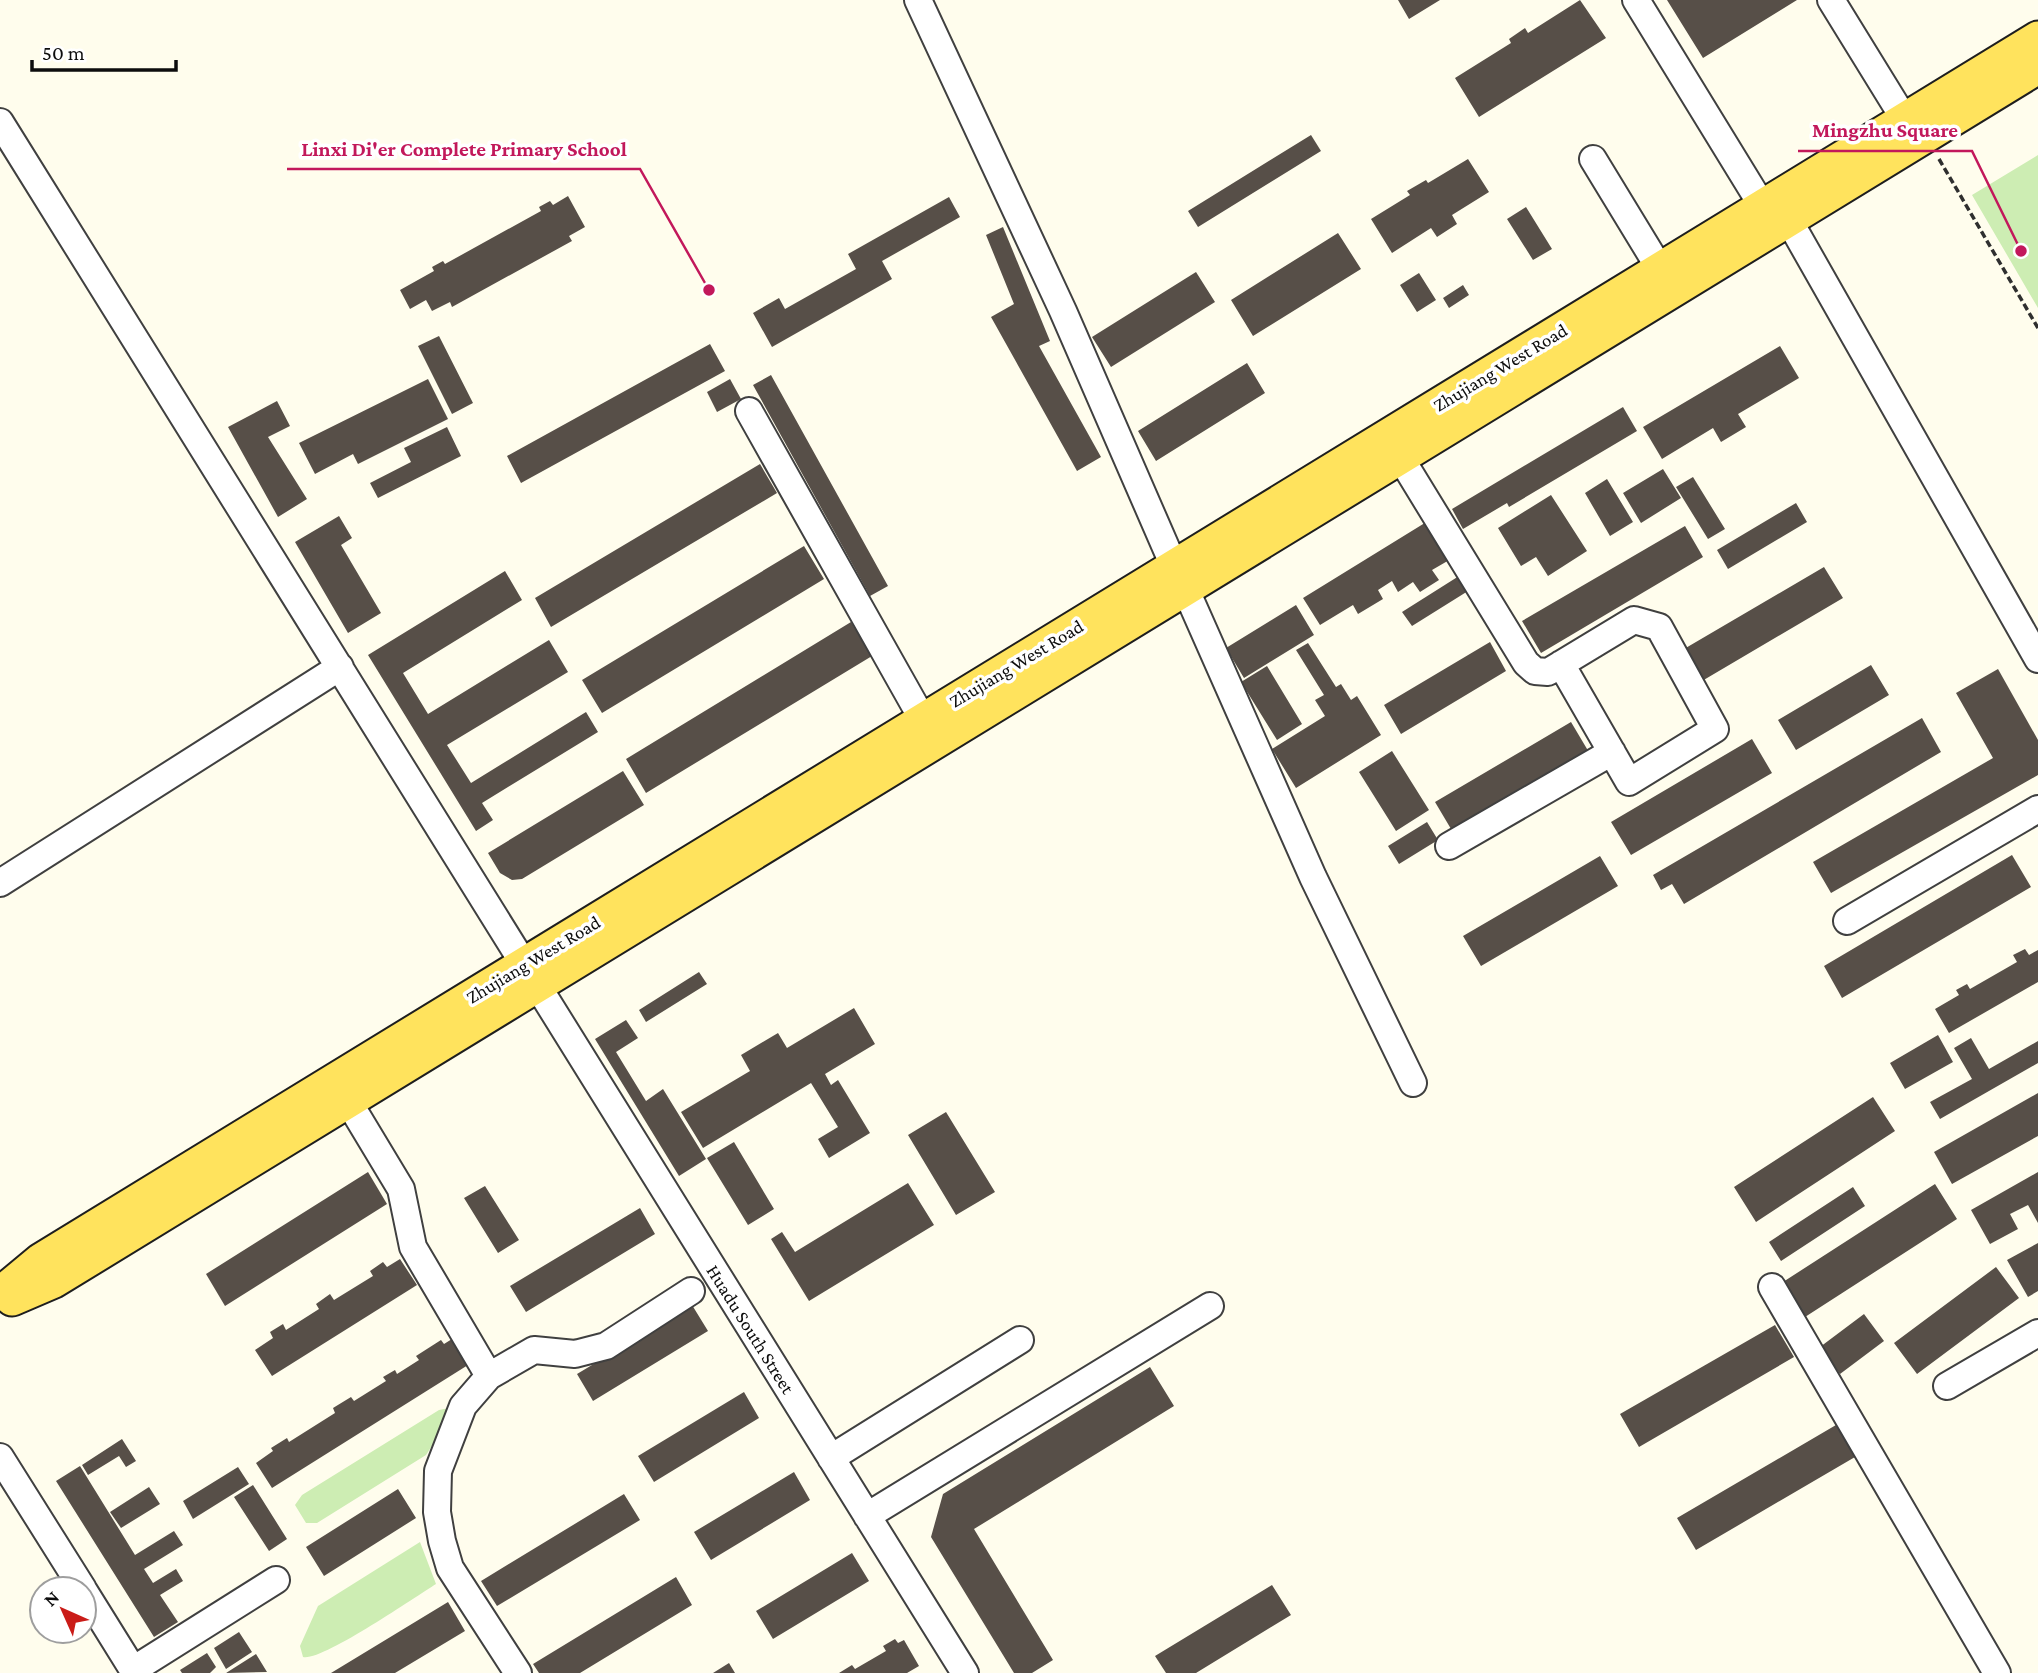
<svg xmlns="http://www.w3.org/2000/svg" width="2038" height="1673" viewBox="0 0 2038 1673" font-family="'Crimson Pro',serif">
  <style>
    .green { fill: #cdedb3 }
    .building { fill: #574f48 }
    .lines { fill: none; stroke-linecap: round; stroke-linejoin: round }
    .minor-casing { stroke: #404040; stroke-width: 30 }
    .major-casing { stroke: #1e1e1e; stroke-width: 37 }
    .path { stroke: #2f2f2f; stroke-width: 3.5; stroke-dasharray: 7 3.5; stroke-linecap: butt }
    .minor { stroke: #fff; stroke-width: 26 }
    .major { stroke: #ffe35d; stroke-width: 33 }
    .labels { text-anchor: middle; stroke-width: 7; stroke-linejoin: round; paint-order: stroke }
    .street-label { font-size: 19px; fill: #0d0d0d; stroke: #fff }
    .leader { fill: none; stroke: #c2185b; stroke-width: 2.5 }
    .callout-dot { fill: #c2185b; stroke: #fff; stroke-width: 2.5 }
    .callout-label { font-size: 21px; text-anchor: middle; font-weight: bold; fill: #c2185b; stroke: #fff; stroke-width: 7; stroke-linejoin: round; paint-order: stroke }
  </style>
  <rect width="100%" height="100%" fill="#fffded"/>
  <!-- green -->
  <path class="green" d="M2038,155V308L1972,195Z
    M449,1408L441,1432L426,1455L317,1523H306L295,1505L302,1495L439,1410Z
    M420,1542L436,1584C415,1597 321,1662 303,1657L300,1646L318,1606Z"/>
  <!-- building -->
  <path class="building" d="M1398,0H1440L1409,19Z
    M1580,0L1606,38L1479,117L1455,78L1511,43L1509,39L1525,28L1528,33Z
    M1667,0H1797L1703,58Z
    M1311,135L1321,151L1198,227L1188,211Z
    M1468,159L1489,192L1452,215L1457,224L1437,237L1431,228L1392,253L1371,219L1410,195L1407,191L1426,180L1428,183Z
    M568,196L585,227L569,236L572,241L452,307L450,302L432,311L426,300L410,309L400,290L434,271L432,267L443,261L445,264L541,211L539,207L550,201L553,205Z
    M949,197L960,217L882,261L892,279L772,347L753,313L779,298L785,309L856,269L848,254Z
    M1526,207L1552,249L1533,260L1507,219Z
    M1003,227L1050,341L1039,346L1101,457L1077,471L991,317L1014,304L986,235Z
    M1338,233L1361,269L1253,336L1231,300Z
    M1196,272L1215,302L1111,367L1092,337Z
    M1419,273L1436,300L1417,312L1400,285Z
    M1463,285L1469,295L1449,308L1443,298Z
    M439,336L473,403L452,414L418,346Z
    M710,344L725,371L521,483L507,456Z
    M1780,346L1799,378L1738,414L1746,427L1721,442L1713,428L1662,459L1643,427Z
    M1247,363L1265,393L1156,461L1138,431Z
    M771,375L888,586L870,596L753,385Z
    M428,379L448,419L358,464L353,454L315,474L299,443Z
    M730,379L741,399L717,412L707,392Z
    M277,401L290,426L268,437L307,499L278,517L228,427Z
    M1623,407L1637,431L1509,507L1507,503L1463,529L1452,509Z
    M447,427L461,456L378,498L370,483L411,462L404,448Z
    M760,464L777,493L551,627L535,598Z
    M1663,469L1681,498L1641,523L1623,493Z
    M1693,477L1725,529L1708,539L1676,487Z
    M1607,479L1633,522L1610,536L1585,493Z
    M1551,495L1587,551L1548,576L1536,557L1521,566L1498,528Z
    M1796,503L1807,522L1728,569L1717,550Z
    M339,516L352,538L341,545L381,613L348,633L295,542Z
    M1428,521L1451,559L1432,570L1439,580L1420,592L1413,582L1398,592L1392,581L1378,590L1383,599L1358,614L1353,605L1320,625L1303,598Z
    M1685,526L1703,557L1541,653L1522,621Z
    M804,546L824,579L602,713L582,680Z
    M1824,567L1843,598L1702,681L1684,649Z
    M505,571L522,600L403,673L428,714L549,640L568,672L447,745L471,783L586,712L598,732L482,803L493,820L476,831L368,655Z
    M1459,576L1468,591L1412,626L1402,612Z
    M1296,605L1314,635L1244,678L1226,648Z
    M851,622L872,656L646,793L626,759Z
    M1490,642L1506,671L1401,734L1384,705Z
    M1308,643L1336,687L1341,684L1351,700L1357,696L1381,735L1296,788L1272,749L1325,716L1315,700L1324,695L1296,650Z
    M1871,665L1889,695L1796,750L1778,720Z
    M1267,666L1302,724L1277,740L1241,682Z
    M1998,669L2038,740V775L1831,893L1813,862L1993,758L1956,693Z
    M1922,718L1941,752L1684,904L1672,884L1661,890L1653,875Z
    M1571,722L1590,754L1454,834L1435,802Z
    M1752,739L1772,773L1631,855L1611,822Z
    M1392,751L1429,810L1396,831L1359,772Z
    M623,771L644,805L522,879L512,880L500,873L488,853Z
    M1427,822L1438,840L1399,864L1388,846Z
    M2012,855L2031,887L1842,998L1824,966Z
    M1600,856L1618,886L1481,966L1463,936Z
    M2025,949L2029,955L2038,950V982L1949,1033L1935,1009L1959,995L1956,990L1967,984L1970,989L2017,962L2013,955Z
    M699,972L707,984L646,1022L639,1010Z
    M854,1008L875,1044L825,1074L831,1085L838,1080L870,1133L829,1158L818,1139L838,1127L811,1083L703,1148L681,1112L750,1071L741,1055L778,1033L787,1048Z
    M626,1020L638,1038L616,1052L646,1101L663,1089L706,1159L679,1176L595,1039Z
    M1938,1035L1953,1062L1905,1089L1890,1063Z
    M1971,1038L1989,1069L2038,1041V1063L1940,1119L1930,1102L1972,1079L1954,1048Z
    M2038,1093V1136L1952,1184L1934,1152Z
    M1873,1097L1895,1131L1756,1222L1734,1187Z
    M946,1112L995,1192L956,1215L908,1135Z
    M734,1142L774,1209L748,1225L707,1158Z
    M368,1172L387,1204L225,1306L206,1274Z
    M2038,1172V1223L2028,1205L2010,1214L2018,1229L1990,1244L1971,1210Z
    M908,1183L934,1225L809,1301L771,1239L782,1232L795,1252Z
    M1935,1184L1957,1219L1805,1317L1783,1282Z
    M485,1186L519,1240L498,1253L464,1198Z
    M1853,1187L1865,1206L1781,1261L1769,1242Z
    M640,1208L655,1234L526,1312L510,1286Z
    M2038,1243V1291L2028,1297L2007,1260Z
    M400,1259L417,1285L272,1376L255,1350L273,1338L270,1332L283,1324L286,1330L319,1309L316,1304L330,1294L334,1300L373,1276L370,1271L383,1262L387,1267Z
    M1996,1267L2019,1298L1917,1374L1894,1343Z
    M692,1305L708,1331L593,1401L577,1374Z
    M1864,1314L1884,1341L1840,1374L1820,1347Z
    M1775,1325L1794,1357L1639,1447L1620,1414Z
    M452,1339L468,1365L272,1488L256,1463L273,1451L271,1448L287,1438L289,1442L335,1413L333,1408L351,1397L354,1401L386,1381L383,1377L395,1370L397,1374L419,1360L416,1356L441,1340L444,1344Z
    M1150,1367L1174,1406L974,1529L1053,1660L1032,1673H1014L931,1537L943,1494Z
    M744,1392L759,1418L654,1482L638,1456Z
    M1836,1425L1855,1457L1696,1550L1677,1518Z
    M122,1439L136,1461L126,1467L119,1456L88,1475L82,1465Z
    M80,1466L135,1555L174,1531L183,1545L144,1569L153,1583L176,1569L183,1581L160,1595L178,1622L154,1637L56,1481Z
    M238,1467L249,1484L193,1519L183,1501Z
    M794,1472L810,1500L711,1560L694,1532Z
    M253,1485L287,1539L269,1551L234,1497Z
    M149,1487L160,1504L121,1528L110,1512Z
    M398,1489L416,1518L324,1576L306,1547Z
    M624,1494L640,1520L497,1606L481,1581Z
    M852,1553L869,1581L773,1639L756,1611Z
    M676,1577L692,1605L580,1673H539L533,1664Z
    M1272,1585L1291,1615L1196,1673H1166L1155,1656Z
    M448,1602L465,1631L395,1673H331Z
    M239,1632L252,1652L226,1669L214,1648Z
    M895,1639L898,1643L904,1640L919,1666L907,1673H839L852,1665L855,1669L886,1651L883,1646Z
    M207,1653L216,1667L210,1673H182L180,1670Z
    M256,1654L267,1672L226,1673Z
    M729,1663L735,1673H713Z"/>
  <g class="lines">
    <defs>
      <path id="minor" d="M918,0L1063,311L1174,566
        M1636,0L1763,207
        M1831,0L1905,120
        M0,122L965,1673
        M1593,159L1660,269
        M1779,203L2038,659
        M749,411L923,720
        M1400,457L1526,663L1535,671L1548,672L1634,620L1659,627L1715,729L1629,782L1561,664
        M1185,588L1313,877L1413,1083
        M1449,846L1612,752
        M0,883L340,667
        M1847,921L2038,809
        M348,1101L401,1189L413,1247L489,1376
        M1772,1287L1997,1673
        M1947,1386L2038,1333
        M0,1457L83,1589
        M831,1458L1020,1340
        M867,1516L1210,1306
        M84,1591L135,1673
        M133,1670L276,1580
        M518,1673L450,1568L442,1541L437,1512L438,1471L463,1406L489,1376L534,1350L575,1354L606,1346L691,1291"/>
      <path id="major" d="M0,1294L41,1260L2038,38
        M12,1299L54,1281L2038,67"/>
    </defs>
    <!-- minor casing -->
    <use href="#minor" class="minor-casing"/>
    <!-- major casing -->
    <use href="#major" class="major-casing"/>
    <!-- path -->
    <path class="path" d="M1939,159L2038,328"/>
    <!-- minor -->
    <use href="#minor" class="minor"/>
    <!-- major -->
    <use href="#major" class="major"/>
  </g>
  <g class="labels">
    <!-- street labels -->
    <g class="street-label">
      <text transform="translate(1500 367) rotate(-31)" y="7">Zhujiang West Road</text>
      <text transform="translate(1016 663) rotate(-31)" y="7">Zhujiang West Road</text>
      <text transform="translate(533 959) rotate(-31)" y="7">Zhujiang West Road</text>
      <text transform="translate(751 1329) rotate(58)" y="7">Huadu South Street</text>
    </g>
  </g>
  <!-- callouts -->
  <path class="leader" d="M2021 251L1972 151H1798M709 290L640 169H287"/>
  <g class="callout-dot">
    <circle cx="2021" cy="251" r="7"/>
    <circle cx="709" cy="290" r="7"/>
  </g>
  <g class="callout-label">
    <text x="1885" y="137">Mingzhu Square</text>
    <text x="464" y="156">Linxi Di'er Complete Primary School</text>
  </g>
  <!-- north arrow -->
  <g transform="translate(63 1610) rotate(315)"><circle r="33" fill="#ffffff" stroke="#9e9e9e" stroke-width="2"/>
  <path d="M0-5L12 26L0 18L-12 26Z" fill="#ca1c18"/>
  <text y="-10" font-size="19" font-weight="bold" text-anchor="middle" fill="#0d0d0d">N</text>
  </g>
  <!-- scale -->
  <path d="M32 60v10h144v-10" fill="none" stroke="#0d0d0d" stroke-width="3.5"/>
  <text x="42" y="60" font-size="21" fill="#0d0d0d" stroke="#ffffff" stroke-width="5" paint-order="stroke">50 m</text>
</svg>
